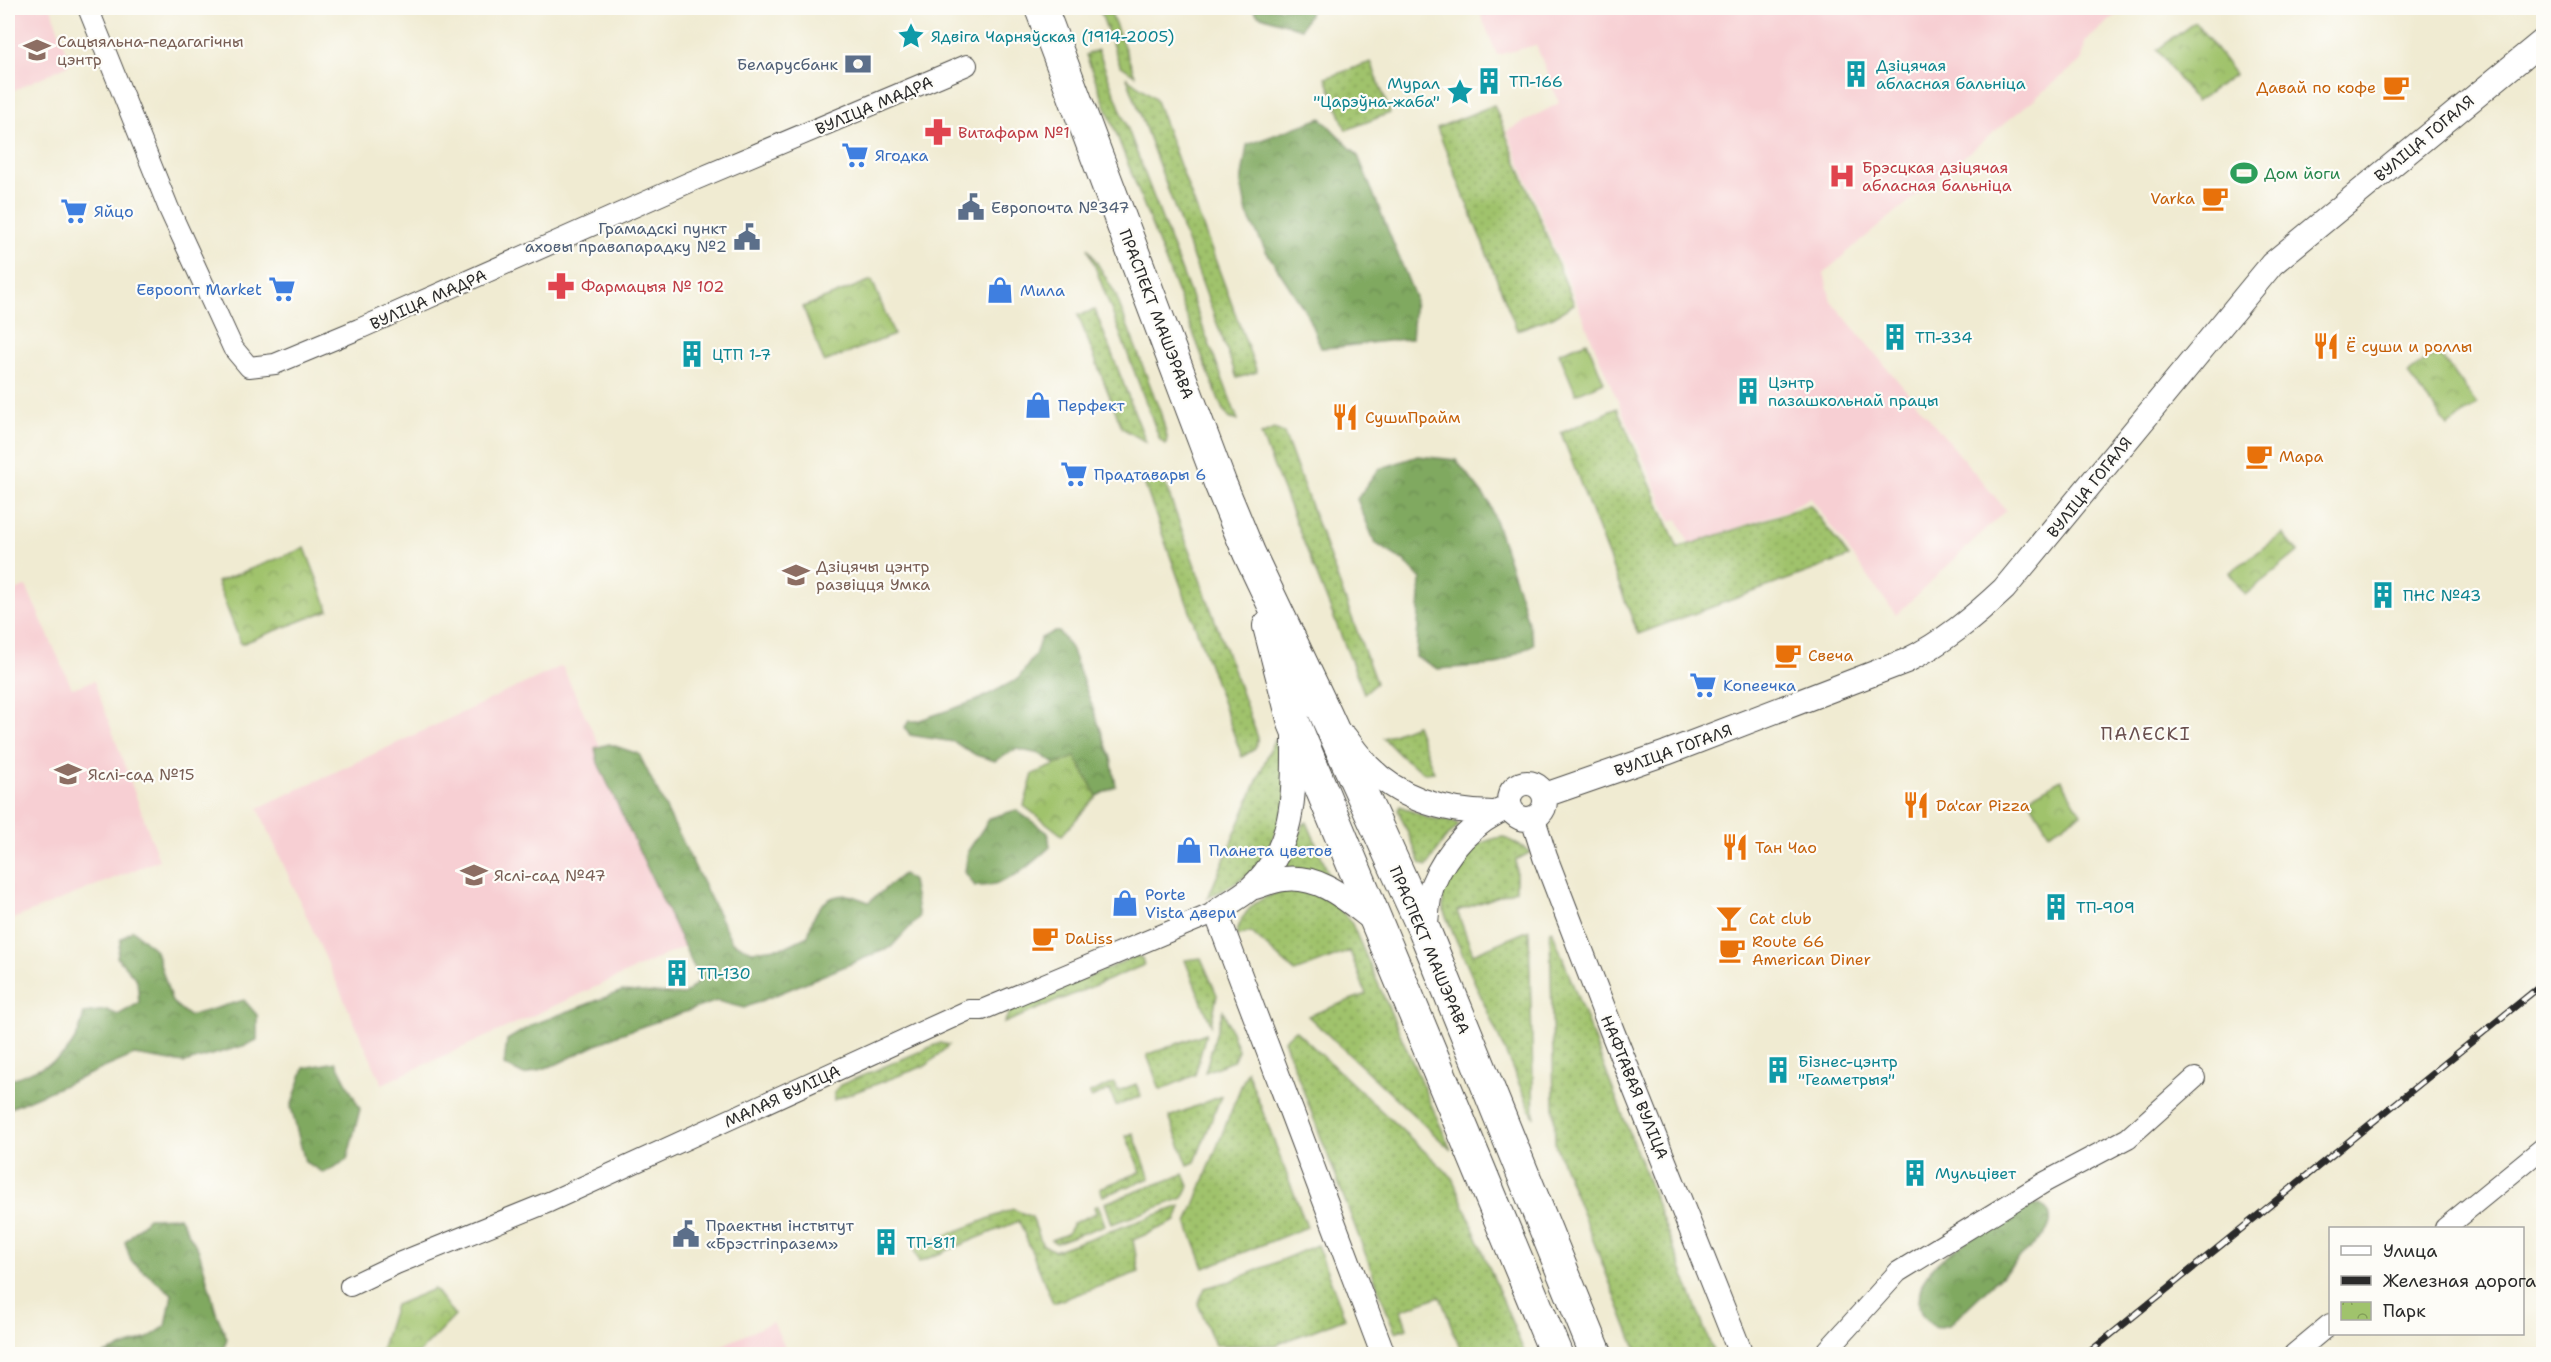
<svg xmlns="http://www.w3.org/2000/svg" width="2551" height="1362" viewBox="0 0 2551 1362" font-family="'Shantell Sans',sans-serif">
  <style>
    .built { fill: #f7cfd3 }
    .grass { fill: url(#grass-dots); stroke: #66774c; stroke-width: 1.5 }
    .forest { fill: url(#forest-crowns); stroke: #566a46; stroke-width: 1.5 }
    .park { fill: url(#park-crowns); stroke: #66774c; stroke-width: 1.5 }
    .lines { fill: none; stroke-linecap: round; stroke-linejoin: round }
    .minor-casing { stroke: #494844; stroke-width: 22 }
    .tertiary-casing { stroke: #494844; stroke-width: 26 }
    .primary-casing { stroke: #494844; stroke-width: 34 }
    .minor { stroke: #fff; stroke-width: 20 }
    .tertiary { stroke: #fff; stroke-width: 24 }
    .primary { stroke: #fff; stroke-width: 32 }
    .rail-casing { stroke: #2b2b2b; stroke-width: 7 }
    .rail { stroke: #fdfcf7; stroke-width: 4.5; stroke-dasharray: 14; stroke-linecap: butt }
    .labels { text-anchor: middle; stroke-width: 4.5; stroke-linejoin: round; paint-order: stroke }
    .culture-label { font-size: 16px; fill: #0d838f; stroke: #fdfcf7; text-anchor: start }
    .education-label { font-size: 16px; fill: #785e54; stroke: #fdfcf7; text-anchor: start }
    .service-label { font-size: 16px; fill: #4e5e75; stroke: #fdfcf7; text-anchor: end }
    .food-label { font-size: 16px; fill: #c56008; stroke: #fdfcf7; text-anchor: start }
    .street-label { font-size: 16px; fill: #2b2b2b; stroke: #fdfcf7 }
    .health-label { font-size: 16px; fill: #be3a42; stroke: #fdfcf7; text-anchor: start }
    .shop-label { font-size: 16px; fill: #366cbe; stroke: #fdfcf7; text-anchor: start }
    .leisure-label { font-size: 16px; fill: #27864d; stroke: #fdfcf7; text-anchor: start }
    .neighbourhood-label { font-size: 18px; letter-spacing: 1.5px; fill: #684e4d; stroke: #fdfcf7 }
  </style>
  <defs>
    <pattern id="grass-dots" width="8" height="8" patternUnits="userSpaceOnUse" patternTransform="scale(1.5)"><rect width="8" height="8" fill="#a0c36c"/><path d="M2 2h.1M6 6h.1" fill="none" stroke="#839f59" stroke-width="1.8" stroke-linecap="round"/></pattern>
    <pattern id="forest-crowns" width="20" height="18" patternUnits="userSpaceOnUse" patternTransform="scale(1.5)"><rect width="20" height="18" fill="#80a960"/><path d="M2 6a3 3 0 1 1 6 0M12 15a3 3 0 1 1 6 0" fill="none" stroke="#698a4f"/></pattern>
    <pattern id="park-crowns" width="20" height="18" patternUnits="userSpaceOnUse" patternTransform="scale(1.5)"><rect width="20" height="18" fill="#a0c36c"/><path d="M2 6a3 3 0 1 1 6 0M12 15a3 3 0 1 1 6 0" fill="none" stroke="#839f59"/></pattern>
  </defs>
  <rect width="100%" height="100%" fill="#fdfcf7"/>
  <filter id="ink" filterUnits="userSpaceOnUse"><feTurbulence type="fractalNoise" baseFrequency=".0167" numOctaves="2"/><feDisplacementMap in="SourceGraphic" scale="12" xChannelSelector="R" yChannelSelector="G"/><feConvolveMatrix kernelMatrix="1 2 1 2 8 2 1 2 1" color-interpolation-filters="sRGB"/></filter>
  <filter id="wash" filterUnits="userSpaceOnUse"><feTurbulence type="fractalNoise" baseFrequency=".008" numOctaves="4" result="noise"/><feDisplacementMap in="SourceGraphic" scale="24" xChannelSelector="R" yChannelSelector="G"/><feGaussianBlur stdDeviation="1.35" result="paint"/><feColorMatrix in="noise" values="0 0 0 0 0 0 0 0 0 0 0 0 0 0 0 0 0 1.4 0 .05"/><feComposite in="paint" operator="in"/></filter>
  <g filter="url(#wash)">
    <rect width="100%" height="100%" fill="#f0ebd2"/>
    <!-- built -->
    <path class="built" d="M8,8H51L70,64L8,93Z
      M1478,8H2124L2085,42L2082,60L1852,248L1824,273L1831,301L2006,510L1896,615L1810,497L1790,509L1689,544L1678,519L1671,522L1603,367L1507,131L1559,103L1536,45L1497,55Z
      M26,586L72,688L94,681L159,860L8,921V595Z
      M562,666L692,943L382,1084L258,808Z
      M773,1322L788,1354H703Z"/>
    <!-- grass -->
    <path class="grass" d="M1099,8H1109L1135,75L1120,65Z
      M1098,50L1238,420L1230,419L1222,408L1086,55Z
      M1371,62L1390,113L1346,130L1326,78Z
      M1127,78L1155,98L1257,372L1237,378Z
      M1494,105L1574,304L1553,317L1517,330L1437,128Z
      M1088,248L1115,293L1161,414L1167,437L1166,445L1160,440Z
      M1095,310L1146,442L1122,428L1078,315Z
      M1617,408L1678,548L1810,505L1849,557L1638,634L1561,433Z
      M1274,429L1284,433L1376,683L1364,693L1261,435Z
      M1142,477L1164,481L1258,738L1255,749L1242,757Z
      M1416,725L1434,772L1425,773L1403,758L1383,738Z
      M1274,740C1281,758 1288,780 1286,800C1283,819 1268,854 1255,868C1242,881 1224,889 1208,898Z
      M1400,806L1427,818L1452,821L1459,825L1444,840L1427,866L1421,864L1398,810Z
      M1307,822L1330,877L1282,870L1280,866L1295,846L1303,824Z
      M1504,837L1531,852L1516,860V890L1457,911L1473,954L1529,930L1534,1118L1444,912C1436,874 1467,841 1504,837Z
      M1288,890C1318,892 1332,899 1351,922L1451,1150L1308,1016L1366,994L1350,951L1295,972L1251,932L1236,936C1242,907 1261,896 1288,890Z
      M1552,930L1714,1354H1638L1555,1144L1550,931Z
      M1136,956L1142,958L1144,965L1004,1023L1010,1011Z
      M1201,958L1217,995L1211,1025L1185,960Z
      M1223,1010L1238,1050L1233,1061L1205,1072Z
      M1295,1030L1452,1177L1525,1354H1462L1440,1296L1401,1310L1407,1328L1395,1332L1284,1040Z
      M1206,1033L1195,1075L1160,1090L1147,1055Z
      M940,1043L949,1045L927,1065L834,1100V1093L840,1085Z
      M1247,1071L1307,1227L1204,1268L1187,1223Z
      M1114,1083L1118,1091L1136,1084L1141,1096L1116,1106L1110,1090L1091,1098L1089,1093Z
      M1221,1096L1195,1162L1188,1165L1169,1117Z
      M1133,1133L1150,1178L1103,1196L1100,1188L1141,1172L1126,1136Z
      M1184,1174L1189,1186L1183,1198L1112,1224L1105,1203Z
      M1098,1205L1105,1225L1056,1243L1051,1240L1067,1234L1073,1223L1096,1213L1094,1207Z
      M1181,1206L1176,1221L1133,1240L1139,1272L1053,1303L1019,1221L919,1262L915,1251L918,1246L1013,1209L1032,1217L1042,1244L1054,1251Z
      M1317,1245L1345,1318L1276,1345H1215L1198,1304L1205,1288L1231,1281Z"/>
    <!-- forest -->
    <path class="forest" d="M1252,8H1308L1310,12L1301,29L1258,15Z
      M1321,118L1358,156L1415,297L1412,339C1381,340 1352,347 1321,348L1306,312L1266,251L1247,214L1241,183L1247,145Z
      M1418,456L1456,460L1489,502L1522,601L1534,644L1496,665L1438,669L1416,657L1421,579L1404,561L1375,543L1357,499L1379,469Z
      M1053,632H1059L1071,648L1111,758L1116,786L1097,796L1075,757L1057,765L1040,754L1016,749L995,761L976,755L954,742L910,735L905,727L909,721H917L978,700L1018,679L1035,655L1041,638Z
      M609,744L639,754L732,942L752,951L785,947L808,936C812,916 821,895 846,895C853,895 862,900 869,902L903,874L912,881L919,917L891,947L744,1008L717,1001L617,1035L557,1064L524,1075L504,1065L507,1040L532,1025L622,991L684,995L700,980L598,763L595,748Z
      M1016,810L1048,833L1050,847C1028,867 1006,888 975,886L965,872L968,851L990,818Z
      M133,930L156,951L172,1002L189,1016L244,1000L257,1015V1040L246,1045L184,1063L134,1055L8,1109V1081C49,1063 74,1063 84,1013L107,1010L118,1015L139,1003L137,980L117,957L121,939Z
      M336,1062L360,1109L347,1160L324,1173L305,1162L291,1107L304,1068Z
      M2040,1204C2053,1212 2053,1223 2044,1235L1949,1325L1936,1328C1926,1321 1919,1315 1919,1303C1918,1271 1944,1257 1967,1241C1990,1225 2011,1207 2040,1204Z
      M179,1217L199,1251L217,1315L227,1338L222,1354H104L148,1338L166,1326L172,1294L131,1261L125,1242L148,1218Z"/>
    <!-- park -->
    <path class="park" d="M2195,22L2235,74L2196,102L2157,50Z
      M872,280L894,335L824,362L803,307Z
      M1587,342L1604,382L1576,394L1559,353Z
      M2438,351L2477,404L2448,426L2408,374Z
      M2283,534L2298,552L2245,595L2229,573Z
      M305,548L329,610L241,644L217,582Z
      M1075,757L1097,796L1062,835L1024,806L1033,774Z
      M2061,779L2081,814L2049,833L2028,798Z
      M434,1289L455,1316L418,1354H380L395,1305Z"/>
  </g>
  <g filter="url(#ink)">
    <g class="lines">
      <defs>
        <path id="minor" d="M88,8L169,209L233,348L249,367L275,364L359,329L690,182L967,65
          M2445,1228L2544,1147
          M350,1286L396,1264L549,1202L969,1010H982L1216,912
          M1824,1354L1898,1272L2045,1182L2128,1138L2195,1078
          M2294,1354L2330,1324"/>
        <path id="tertiary" d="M1294,732C1294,789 1297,846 1251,888C1240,897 1227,904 1216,912L1383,1354
          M1345,737C1352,747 1360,757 1368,766C1401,800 1448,812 1493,813
          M1509 801a18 18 0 1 1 36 0a18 18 0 1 1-36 0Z
          M1545,795L1666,753L1906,661C1944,642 1973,618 2004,589L2272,264L2544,40
          M1533,819L1545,857L1612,1031L1741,1354
          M1251,888C1262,885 1273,880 1284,879C1322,875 1348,901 1376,922
          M1425,932C1427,918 1427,900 1432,886C1446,851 1475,820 1509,807"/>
        <path id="primary" d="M1041,8L1220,483L1249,553L1326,715L1425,932L1596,1354
          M1269,626L1294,723L1556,1354"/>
      </defs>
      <!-- minor casing -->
      <use href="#minor" class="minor-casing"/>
      <!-- tertiary casing -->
      <use href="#tertiary" class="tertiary-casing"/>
      <!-- primary casing -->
      <use href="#primary" class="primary-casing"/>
      <!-- minor -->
      <use href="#minor" class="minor"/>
      <!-- tertiary -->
      <use href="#tertiary" class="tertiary"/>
      <!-- primary -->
      <use href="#primary" class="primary"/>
      <defs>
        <path id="rail" d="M2087,1354L2544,983"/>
      </defs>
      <!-- rail casing -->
      <use href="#rail" class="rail-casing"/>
      <!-- rail -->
      <use href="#rail" class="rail"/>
    </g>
  </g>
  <!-- icons -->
  <defs>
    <symbol id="sight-bare" viewBox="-9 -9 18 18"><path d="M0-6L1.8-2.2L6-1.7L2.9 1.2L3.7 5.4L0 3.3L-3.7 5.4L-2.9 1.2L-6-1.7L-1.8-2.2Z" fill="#0f9aa8" stroke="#fdfcf7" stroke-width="2.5" paint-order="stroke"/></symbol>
    <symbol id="school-bare" viewBox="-9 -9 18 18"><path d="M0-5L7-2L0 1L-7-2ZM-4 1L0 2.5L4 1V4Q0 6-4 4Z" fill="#8d6e63" stroke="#fdfcf7" stroke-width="2.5" paint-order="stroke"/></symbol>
    <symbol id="bank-bare" viewBox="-9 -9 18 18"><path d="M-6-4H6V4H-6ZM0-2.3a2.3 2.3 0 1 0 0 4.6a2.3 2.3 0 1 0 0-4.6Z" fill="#5c6f8a" stroke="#fdfcf7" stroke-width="2.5" paint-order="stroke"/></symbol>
    <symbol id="building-bare" viewBox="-9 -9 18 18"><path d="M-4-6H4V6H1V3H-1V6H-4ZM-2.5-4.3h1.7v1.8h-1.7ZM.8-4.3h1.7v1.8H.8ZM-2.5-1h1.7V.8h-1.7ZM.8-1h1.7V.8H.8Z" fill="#0f9aa8" stroke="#fdfcf7" stroke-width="2.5" paint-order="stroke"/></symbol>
    <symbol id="cafe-bare" viewBox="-9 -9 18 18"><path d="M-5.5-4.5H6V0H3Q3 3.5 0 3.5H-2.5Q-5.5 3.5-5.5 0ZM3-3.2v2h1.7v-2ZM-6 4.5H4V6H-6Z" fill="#e8710a" stroke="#fdfcf7" stroke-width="2.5" paint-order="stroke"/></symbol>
    <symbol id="pharmacy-bare" viewBox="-9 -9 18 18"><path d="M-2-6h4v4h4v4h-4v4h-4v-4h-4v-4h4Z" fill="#e0444e" stroke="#fdfcf7" stroke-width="2.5" paint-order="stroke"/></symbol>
    <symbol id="supermarket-bare" viewBox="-9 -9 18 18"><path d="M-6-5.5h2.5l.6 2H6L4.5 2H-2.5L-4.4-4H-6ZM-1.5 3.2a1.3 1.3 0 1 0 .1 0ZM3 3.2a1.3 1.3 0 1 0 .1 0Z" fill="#3f7fe0" stroke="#fdfcf7" stroke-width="2.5" paint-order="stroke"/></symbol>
    <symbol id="stadium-bare" viewBox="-9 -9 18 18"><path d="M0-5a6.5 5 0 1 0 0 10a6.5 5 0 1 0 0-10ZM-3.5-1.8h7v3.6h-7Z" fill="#2e9e5b" stroke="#fdfcf7" stroke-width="2.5" paint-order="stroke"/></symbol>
    <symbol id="hospital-bare" viewBox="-9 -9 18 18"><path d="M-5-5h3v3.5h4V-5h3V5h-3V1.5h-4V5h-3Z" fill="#e0444e" stroke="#fdfcf7" stroke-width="2.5" paint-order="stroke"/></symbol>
    <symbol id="civic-bare" viewBox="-9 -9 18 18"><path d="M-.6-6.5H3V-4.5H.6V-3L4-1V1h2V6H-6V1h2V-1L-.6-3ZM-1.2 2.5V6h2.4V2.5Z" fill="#5c6f8a" stroke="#fdfcf7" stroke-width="2.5" paint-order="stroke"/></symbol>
    <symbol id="shop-bare" viewBox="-9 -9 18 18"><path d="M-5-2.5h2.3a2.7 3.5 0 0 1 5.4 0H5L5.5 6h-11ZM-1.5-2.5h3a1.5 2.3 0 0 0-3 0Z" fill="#3f7fe0" stroke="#fdfcf7" stroke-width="2.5" paint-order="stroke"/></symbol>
    <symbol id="restaurant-bare" viewBox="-9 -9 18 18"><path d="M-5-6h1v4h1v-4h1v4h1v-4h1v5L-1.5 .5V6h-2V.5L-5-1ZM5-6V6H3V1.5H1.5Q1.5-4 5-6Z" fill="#e8710a" stroke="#fdfcf7" stroke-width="2.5" paint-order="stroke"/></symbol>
    <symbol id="bar-bare" viewBox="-9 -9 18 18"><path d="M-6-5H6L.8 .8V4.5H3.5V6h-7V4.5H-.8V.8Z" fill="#e8710a" stroke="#fdfcf7" stroke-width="2.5" paint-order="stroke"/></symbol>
  </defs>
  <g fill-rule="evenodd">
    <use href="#sight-bare" x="892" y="17" width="38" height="38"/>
    <use href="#school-bare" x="18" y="31" width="38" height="38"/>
    <use href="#bank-bare" x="839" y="45" width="38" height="38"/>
    <use href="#building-bare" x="1837" y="55" width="38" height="38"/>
    <use href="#building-bare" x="1470" y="62" width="38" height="38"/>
    <use href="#cafe-bare" x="2377" y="68" width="38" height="38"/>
    <use href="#sight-bare" x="1441" y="73" width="38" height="38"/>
    <use href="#pharmacy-bare" x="919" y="113" width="38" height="38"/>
    <use href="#supermarket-bare" x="836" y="136" width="38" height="38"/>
    <use href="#stadium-bare" x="2225" y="154" width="38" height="38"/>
    <use href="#hospital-bare" x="1823" y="157" width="38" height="38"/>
    <use href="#cafe-bare" x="2196" y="179" width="38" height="38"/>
    <use href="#civic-bare" x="952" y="188" width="38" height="38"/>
    <use href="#supermarket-bare" x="55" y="192" width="38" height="38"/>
    <use href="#civic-bare" x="728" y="218" width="38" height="38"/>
    <use href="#pharmacy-bare" x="542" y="267" width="38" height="38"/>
    <use href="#supermarket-bare" x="263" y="270" width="38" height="38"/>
    <use href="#shop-bare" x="981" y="271" width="38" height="38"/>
    <use href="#building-bare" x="1876" y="318" width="38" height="38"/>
    <use href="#restaurant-bare" x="2307" y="327" width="38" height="38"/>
    <use href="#building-bare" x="673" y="335" width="38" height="38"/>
    <use href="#building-bare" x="1729" y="372" width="38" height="38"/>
    <use href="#shop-bare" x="1019" y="386" width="38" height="38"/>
    <use href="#restaurant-bare" x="1326" y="398" width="38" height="38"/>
    <use href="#cafe-bare" x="2240" y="437" width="38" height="38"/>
    <use href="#supermarket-bare" x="1055" y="455" width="38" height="38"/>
    <use href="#school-bare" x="777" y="556" width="38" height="38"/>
    <use href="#building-bare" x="2364" y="576" width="38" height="38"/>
    <use href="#cafe-bare" x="1769" y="636" width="38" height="38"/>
    <use href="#supermarket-bare" x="1684" y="666" width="38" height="38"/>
    <use href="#school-bare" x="49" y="755" width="38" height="38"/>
    <use href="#restaurant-bare" x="1897" y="786" width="38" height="38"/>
    <use href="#restaurant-bare" x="1716" y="828" width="38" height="38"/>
    <use href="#shop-bare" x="1170" y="831" width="38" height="38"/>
    <use href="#school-bare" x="455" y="856" width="38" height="38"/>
    <use href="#shop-bare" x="1106" y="884" width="38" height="38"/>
    <use href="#building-bare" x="2037" y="888" width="38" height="38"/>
    <use href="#bar-bare" x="1710" y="899" width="38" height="38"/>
    <use href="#cafe-bare" x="1026" y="919" width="38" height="38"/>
    <use href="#cafe-bare" x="1713" y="931" width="38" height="38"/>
    <use href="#building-bare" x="658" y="954" width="38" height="38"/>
    <use href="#building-bare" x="1759" y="1051" width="38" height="38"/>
    <use href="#building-bare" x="1896" y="1154" width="38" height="38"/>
    <use href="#civic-bare" x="667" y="1215" width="38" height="38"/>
    <use href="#building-bare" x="867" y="1223" width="38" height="38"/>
  </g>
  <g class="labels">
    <!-- culture labels -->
    <g class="culture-label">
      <text x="931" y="42">Ядвіга Чарняўская (1914-2005)</text>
      <text x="1876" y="71">Дзіцячая<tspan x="1876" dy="18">абласная бальніца</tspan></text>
      <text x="1509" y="87">ТП-166</text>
      <text x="1440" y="89" text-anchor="end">Мурал<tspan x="1440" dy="18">"Царэўна-жаба"</tspan></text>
      <text x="1915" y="343">ТП-334</text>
      <text x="712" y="360">ЦТП 1-7</text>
      <text x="1768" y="388">Цэнтр<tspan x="1768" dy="18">пазашкольнай працы</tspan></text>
      <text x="2403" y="601">ПНС №43</text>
      <text x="2076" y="913">ТП-909</text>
      <text x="697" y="979">ТП-130</text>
      <text x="1798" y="1067">Бізнес-цэнтр<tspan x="1798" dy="18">"Геаметрыя"</tspan></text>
      <text x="1935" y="1179">Мульцівет</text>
      <text x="906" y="1248">ТП-811</text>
    </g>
    <!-- education labels -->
    <g class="education-label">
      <text x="57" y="47">Сацыяльна-педагагічны<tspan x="57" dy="18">цэнтр</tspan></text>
      <text x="816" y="572">Дзіцячы цэнтр<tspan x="816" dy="18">развіцця Умка</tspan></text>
      <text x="88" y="780">Яслі-сад №15</text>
      <text x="494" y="881">Яслі-сад №47</text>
    </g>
    <!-- service labels -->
    <g class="service-label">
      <text x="838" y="70">Беларусбанк</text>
      <text x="991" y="213" text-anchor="start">Европочта №347</text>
      <text x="727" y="234">Грамадскі пункт<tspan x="727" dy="18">аховы правапарадку №2</tspan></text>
      <text x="706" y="1231" text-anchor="start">Праектны інстытут<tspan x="706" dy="18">«Брэстгіпразем»</tspan></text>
    </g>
    <!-- food labels -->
    <g class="food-label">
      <text x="2376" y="93" text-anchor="end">Давай по кофе</text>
      <text x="2195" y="204" text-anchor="end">Varka</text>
      <text x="2346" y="352">Ё суши и роллы</text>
      <text x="1365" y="423">СушиПрайм</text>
      <text x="2279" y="462">Мара</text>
      <text x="1808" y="661">Свеча</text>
      <text x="1936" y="811">Da'car Pizza</text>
      <text x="1755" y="853">Тан Чао</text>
      <text x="1749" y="924">Cat club</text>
      <text x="1065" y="944">DaLiss</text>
      <text x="1752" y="947">Route 66<tspan x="1752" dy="18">American Diner</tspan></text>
    </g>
    <!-- street labels -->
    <g class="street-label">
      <text transform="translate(874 105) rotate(-23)" y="6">ВУЛІЦА МАДРА</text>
      <text transform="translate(2424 138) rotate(-40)" y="6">ВУЛІЦА ГОГАЛЯ</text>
      <text transform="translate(428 299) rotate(-24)" y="6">ВУЛІЦА МАДРА</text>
      <text transform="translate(1157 314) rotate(69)" y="6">ПРАСПЕКТ МАШЭРАВА</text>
      <text transform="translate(2089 487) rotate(-51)" y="6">ВУЛІЦА ГОГАЛЯ</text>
      <text transform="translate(1673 750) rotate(-20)" y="6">ВУЛІЦА ГОГАЛЯ</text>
      <text transform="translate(1430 950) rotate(67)" y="6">ПРАСПЕКТ МАШЭРАВА</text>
      <text transform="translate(1635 1087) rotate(68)" y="6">НАФТАВАЯ ВУЛІЦА</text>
      <text transform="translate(782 1096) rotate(-25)" y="6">МАЛАЯ ВУЛІЦА</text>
    </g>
    <!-- health labels -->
    <g class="health-label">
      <text x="958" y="138">Витафарм №1</text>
      <text x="1862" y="173">Брэсцкая дзіцячая<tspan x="1862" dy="18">абласная бальніца</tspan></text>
      <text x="581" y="292">Фармацыя № 102</text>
    </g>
    <!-- shop labels -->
    <g class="shop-label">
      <text x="875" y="161">Ягодка</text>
      <text x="94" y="217">Яйцо</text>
      <text x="262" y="295" text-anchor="end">Евроопт Market</text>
      <text x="1020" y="296">Мила</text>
      <text x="1058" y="411">Перфект</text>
      <text x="1094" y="480">Прадтавары 6</text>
      <text x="1723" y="691">Копеечка</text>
      <text x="1209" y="856">Планета цветов</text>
      <text x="1145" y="900">Porte<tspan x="1145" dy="18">Vista двери</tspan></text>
    </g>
    <!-- leisure labels -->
    <g class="leisure-label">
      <text x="2264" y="179">Дом йоги</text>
    </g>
    <!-- neighbourhood labels -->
    <g class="neighbourhood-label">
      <text x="2146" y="740">ПАЛЕСКІ</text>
    </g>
  </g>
  <!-- margin -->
  <rect width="2551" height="1362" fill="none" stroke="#fdfcf7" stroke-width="30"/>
  <!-- legend -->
  <rect x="2329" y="1227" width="195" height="108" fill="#fdfcf7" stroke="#a9a8a5" stroke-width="1.5"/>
  <rect x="2341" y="1246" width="30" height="9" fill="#ffffff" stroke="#a9a8a5" stroke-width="1.5"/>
  <text x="2383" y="1257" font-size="18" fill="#2b2b2b">Улица</text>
  <rect x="2341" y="1276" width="30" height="9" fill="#2b2b2b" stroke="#a9a8a5" stroke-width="1.5"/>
  <text x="2383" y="1287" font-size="18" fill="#2b2b2b">Железная дорога</text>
  <rect x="2341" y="1302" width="30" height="18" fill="url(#park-crowns)" stroke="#a9a8a5" stroke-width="1.5"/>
  <text x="2383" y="1317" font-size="18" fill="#2b2b2b">Парк</text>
</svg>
